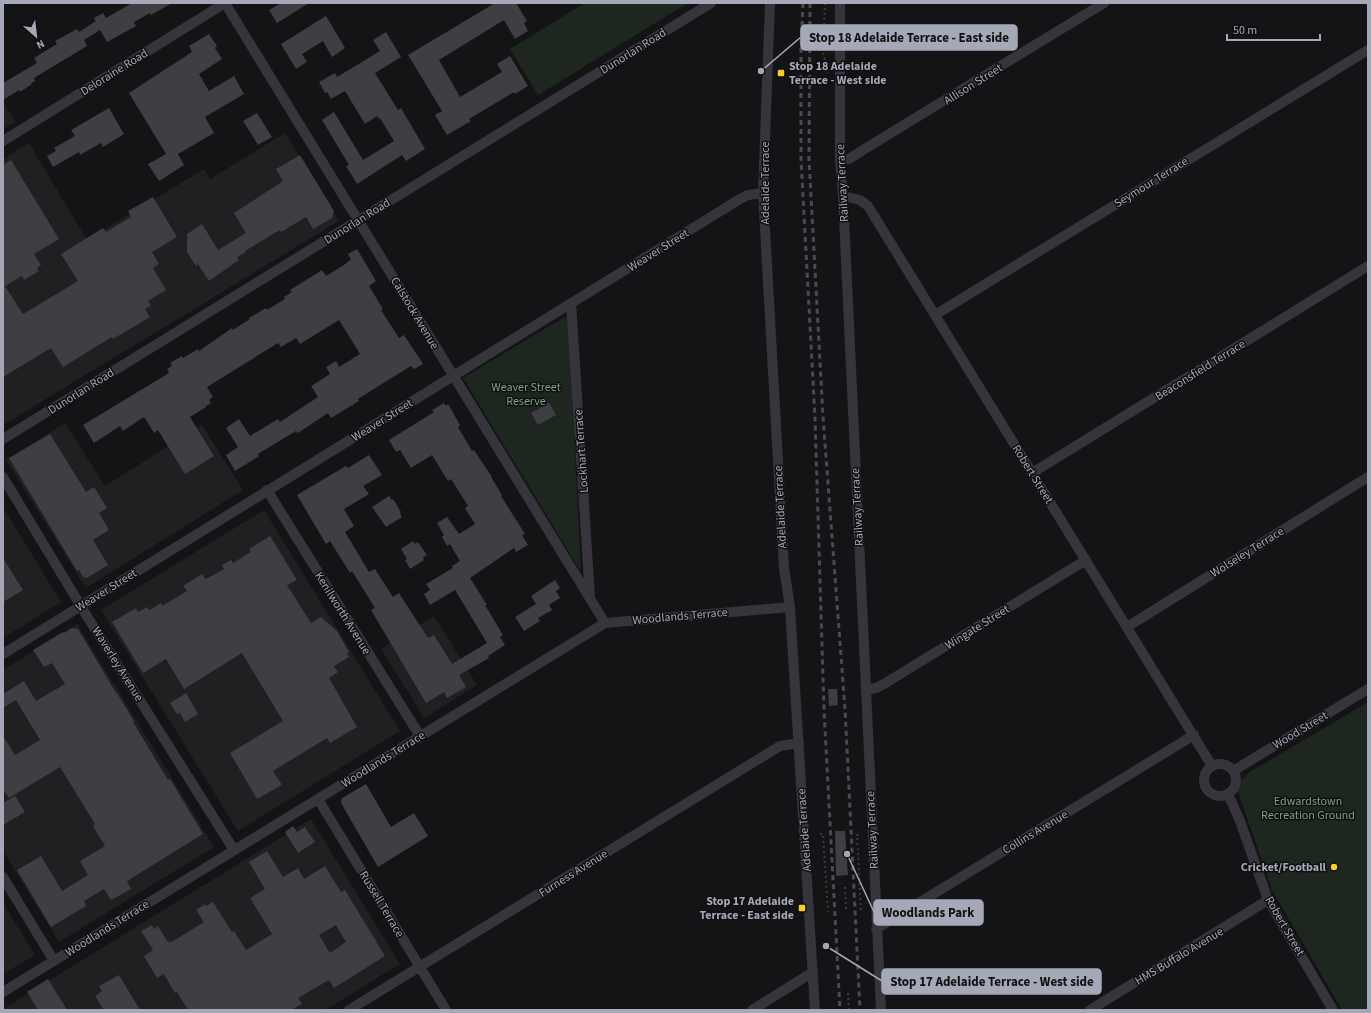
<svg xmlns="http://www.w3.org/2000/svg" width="1371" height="1013" viewBox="0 0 1371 1013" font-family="'Source Sans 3',sans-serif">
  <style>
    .built { fill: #202023 }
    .green { fill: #1e2620 }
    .building { fill: #3e3e43; fill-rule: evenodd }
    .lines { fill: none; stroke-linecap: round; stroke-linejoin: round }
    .path { stroke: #3b3c42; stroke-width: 2; stroke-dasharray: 2 3; stroke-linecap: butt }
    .street { stroke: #35353b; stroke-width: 10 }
    .rail { stroke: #4a4b52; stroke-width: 3; stroke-dasharray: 5 4; stroke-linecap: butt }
    .poi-dot { fill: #f7cb2a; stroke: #0f0f11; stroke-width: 1.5 }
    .labels { text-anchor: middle; stroke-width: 3; stroke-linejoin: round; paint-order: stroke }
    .street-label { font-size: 12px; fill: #a5a8b6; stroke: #0f0f11 }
    .poi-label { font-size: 12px; font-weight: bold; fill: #a5a8b6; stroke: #0f0f11; text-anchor: end }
    .park-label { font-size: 12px; fill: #7ba282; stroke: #0f0f11 }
    .leader { fill: none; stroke: #a5a8b6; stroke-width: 1.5 }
    .callout-dot { fill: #a5a8b6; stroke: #0f0f11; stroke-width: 1.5 }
    .callout { fill: #a5a8b6; stroke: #a5a8b6; stroke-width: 1.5 }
    .callout-label { font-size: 13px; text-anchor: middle; font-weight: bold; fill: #111 }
  </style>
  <rect width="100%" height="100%" fill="#141416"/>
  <!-- built -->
  <path class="built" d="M3,102L15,122L3,129Z
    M285,133L339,221L3,425V159L29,143L87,240L204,169L210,179Z
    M65,423L105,486L202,425L243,490L86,588L6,460Z
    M3,507L61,602L3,638Z
    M264,510L400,731L238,831L101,610Z
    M434,616L477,685L424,718L381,649Z
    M77,624L214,847L59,942L3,851V670Z
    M311,819L400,964L325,1010H3V1009Z
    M3,903L35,955L3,974Z"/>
  <!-- green -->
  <path class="green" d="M585,3H688L538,95L510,49Z
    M568,315L581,572L463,378Z
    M1368,702V1010H1342L1272,890L1237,789L1241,780L1250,772Z"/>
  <!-- building -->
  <path class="building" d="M132,3H172L151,15L150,13L134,22L136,26L107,42L100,30L84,40L87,46L34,78L35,81L31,83L32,84L20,92L19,90L3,100V83L37,63L34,58L57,44L55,41L77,29L79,32L96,21L94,18L103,13L106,18Z
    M281,3H309L277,23L269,10Z
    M495,3H516L527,21L524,23L528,31L515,39L504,20L439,60L460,97L502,72L497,64L510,56L528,86L515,94L514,92L469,119L471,121L447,135L435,115L442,111L408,55Z
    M326,16L345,48L332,57L323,41L302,54L307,62L296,69L281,44Z
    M386,32L401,57L375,73L398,110L401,108L425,149L406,161L402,155L357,184L346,166L349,165L322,120L334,112L363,160L394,141L380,118L379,119L377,116L365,124L345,91L331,99L327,92L325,93L319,82L335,73L337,77L380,51L373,40Z
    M209,34L217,46L215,48L222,59L199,74L209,91L234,76L244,94L205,117L214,133L178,154L184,165L159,181L148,164L166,154L129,93L192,52L189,46Z
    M109,108L124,134L103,147L101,143L80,155L79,152L53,167L47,156L56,151L54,148L75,136L71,130Z
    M257,113L272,137L258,145L243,121Z
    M300,155L334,211L332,218L313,229L306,217L281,232L280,230L245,251L246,252L237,257L239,260L209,281L198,264L196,266L187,252V234L202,224L218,250L246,233L234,213L283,181L276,169Z
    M11,160L59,239L34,254L41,265L37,268L39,271L24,280L22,276L5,286L23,314L78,281L61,254L103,228L106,232L131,217L128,211L153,197L177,237L152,252L159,264L153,268L166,290L148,301L151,306L145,309L150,317L113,339L112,337L63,367L51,348L3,377V165Z
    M357,249L376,281L369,286L383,309L381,310L399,338L404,335L423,364L414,369L411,366L393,377L358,399L359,401L331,418L328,413L298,433L296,431L258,454L259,456L235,471L226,455L238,447L226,428L239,419L250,436L278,419L280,422L318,397L311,386L330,374L326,367L336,361L339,367L360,354L339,320L300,344L296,338L281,347L278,343L207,387L213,397L209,400L211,403L206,406V407L190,417L214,456L185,474L158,430L154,433L144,417L123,431L120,426L94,443L83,425L169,373L167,369L172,366L170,363L182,356L183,358L198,349L199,351L232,328L233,330L250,319L249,318L266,308L267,310L285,299L284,297L292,292L290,290L322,270L326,276L347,263V262L351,260L348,254Z
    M444,403L446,406L448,404L460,425L458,427L472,451L474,450L492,477H491L502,495L501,496L525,534L522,535L528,545L516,552L514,548L470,578L487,605H485L503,635L500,637L505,645L488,656L489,658L459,675L466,687L447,698L444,692L426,703L371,610L375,608L352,571L350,573L330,541L326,544L297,495L346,466L348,468L369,455L382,475L363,486L369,494L344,509L354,526L345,532L369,572L375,569L393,597L399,593L428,638L434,635L452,664L487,643L455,590L430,605L424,594L430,590L426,584L453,568L452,566L460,561L450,544L447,546L442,537L444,535L437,523L447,517L459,534L475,524L465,508L468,506L451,479L448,481L432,455L411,468L400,450L396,452L389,440L434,412L432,410Z
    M549,403L556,415L538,425L531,413Z
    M50,434L86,492L94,487L107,508L99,513L109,530L93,540L108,565L87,578L83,577L79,570L77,571L9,458Z
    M389,496L392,500L393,499L401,512L400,513L402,517L386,527L372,507Z
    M270,536L297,580L287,585L311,623L321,617L337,631L349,652L347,654L349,657L334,666L338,672L329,678L357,727L330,743L327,738L273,771L282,785L257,799L230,753L283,721L242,653L184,689L166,659L143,673L112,622L136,608L138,612L147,607L150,610L161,603L162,606L187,591L183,586L202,574L206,579L224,569L222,565L231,560L233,563L251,552L249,549Z
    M413,541L415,544L418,542L427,555L423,557L424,560L410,569L405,560L407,559L401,549Z
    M3,558L23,590L3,602Z
    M555,580L560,588L556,591L560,598L549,605L552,610L538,618L540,621L524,631L515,617L536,604L531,596Z
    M72,628L78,629L116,693H117L134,721L133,722L168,780L170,779L203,834L127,881L131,889L111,900L104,889L84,901L86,906L51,927L17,870L41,856L62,891L88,875L80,861L105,846L93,826L95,824L60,767L9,798L3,789V736L15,755L40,740L16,700L3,708V694L24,681L36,701L65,684L52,663L44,667L33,650L63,632L64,633Z
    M828,689H837L838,705L829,706Z
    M186,693L198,714L185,722L180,713L177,714L170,703Z
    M366,784L391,827L414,813L428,836L378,867L341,803L342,798Z
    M15,796L25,812L3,825V803Z
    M293,826L297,832L305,827L315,842L298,853L285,832Z
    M835,831H845L848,875L836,876Z
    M267,851L283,877L298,868L304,879L325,866L341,892L345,890L385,956L334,988L329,980L298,998L302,1004L291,1010H188L177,992L175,993L164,974L157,978L144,956L153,950L141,931L152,925L154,929L158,926L167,941H168L170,943L204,922L196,910L205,904L206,906L213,902L232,932L234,931L246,950L272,934L250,898L265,889L249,862ZM336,925L346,942L330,953L319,935Z
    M119,975L140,1010H104L95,996L102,991L99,986Z
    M48,979L51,984L67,1010H38L27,992Z"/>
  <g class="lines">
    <!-- path -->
    <path class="path" d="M825,3L823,52L828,73
      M820,834H823L828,912
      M845,887L846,911
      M861,910L857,835H862
      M848,993L849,1010"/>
    <!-- street -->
    <path class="street" d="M225,3L605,623
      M770,3L763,193L784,568L790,607L815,1010
      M840,3V160L843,196L881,1010
      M3,141L225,3
      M840,160L849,159L863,150L1104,3
      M843,196L860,200L868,206L1212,766
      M571,303L590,597
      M935,315L1368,50
      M3,439L711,3
      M1032,473L1368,266
      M3,477L85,613L234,850
      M267,490L420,736
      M1127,627L1368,477
      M3,654L740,199L748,195L763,193
      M866,690L876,688L884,684L1086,560
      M1204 780a16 16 0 1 1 32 0a16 16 0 1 1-32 0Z
      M1233,771L1368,689
      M1228,794L1240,821L1268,900L1333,1010
      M318,799L446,1010
      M3,877L54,961
      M876,929L1194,735
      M3,992L605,623L790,607
      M349,1010L780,746L799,743
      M752,1010L813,972
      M1090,1010L1268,900"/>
    <!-- rail -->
    <path class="rail" d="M803,3L801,49V159L815,418L824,710L840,1010
      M810,3L809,159L823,417L845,709L860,1010"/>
  </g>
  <!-- markers -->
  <g class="poi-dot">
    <rect x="777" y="69" width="8" height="8" rx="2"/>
    <circle cx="1334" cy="867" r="4"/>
    <rect x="798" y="904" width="8" height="8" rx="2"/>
  </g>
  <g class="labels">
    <!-- street labels -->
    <g class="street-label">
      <text transform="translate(633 51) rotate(-32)" y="4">Dunorlan Road</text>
      <text transform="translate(114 72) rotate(-32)" y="4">Deloraine Road</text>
      <text transform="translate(973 84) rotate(-32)" y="4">Allison Street</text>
      <text transform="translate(1151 182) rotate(-32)" y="4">Seymour Terrace</text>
      <text transform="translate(765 183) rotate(-90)" y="4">Adelaide Terrace</text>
      <text transform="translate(842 183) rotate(-93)" y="4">Railway Terrace</text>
      <text transform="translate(357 221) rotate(-32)" y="4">Dunorlan Road</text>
      <text transform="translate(658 250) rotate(-32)" y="4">Weaver Street</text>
      <text transform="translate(415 313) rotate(59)" y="4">Calstock Avenue</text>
      <text transform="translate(1200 370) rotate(-32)" y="4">Beaconsfield Terrace</text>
      <text transform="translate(81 391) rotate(-32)" y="4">Dunorlan Road</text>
      <text transform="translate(382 420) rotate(-32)" y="4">Weaver Street</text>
      <text transform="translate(581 451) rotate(-94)" y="4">Lockhart Terrace</text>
      <text transform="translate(1033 474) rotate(58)" y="4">Robert Street</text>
      <text transform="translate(780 507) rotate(-93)" y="4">Adelaide Terrace</text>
      <text transform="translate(857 507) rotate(-93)" y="4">Railway Terrace</text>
      <text transform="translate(1247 552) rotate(-32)" y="4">Wolseley Terrace</text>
      <text transform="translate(106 590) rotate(-32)" y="4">Weaver Street</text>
      <text transform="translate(343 613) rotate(58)" y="4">Kenilworth Avenue</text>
      <text transform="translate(680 616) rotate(-5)" y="4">Woodlands Terrace</text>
      <text transform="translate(977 627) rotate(-32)" y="4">Wingate Street</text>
      <text transform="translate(118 664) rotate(58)" y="4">Waverley Avenue</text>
      <text transform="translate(1300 730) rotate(-31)" y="4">Wood Street</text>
      <text transform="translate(383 759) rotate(-32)" y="4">Woodlands Terrace</text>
      <text transform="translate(804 830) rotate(-94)" y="4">Adelaide Terrace</text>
      <text transform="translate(872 830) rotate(-93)" y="4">Railway Terrace</text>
      <text transform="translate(1035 832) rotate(-31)" y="4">Collins Avenue</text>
      <text transform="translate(573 873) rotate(-32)" y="4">Furness Avenue</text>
      <text transform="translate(382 904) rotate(59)" y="4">Russell Terrace</text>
      <text transform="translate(1285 926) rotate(60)" y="4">Robert Street</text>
      <text transform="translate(107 928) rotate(-32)" y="4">Woodlands Terrace</text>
      <text transform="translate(1179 956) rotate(-31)" y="4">HMS Buffalo Avenue</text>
    </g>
    <!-- poi labels -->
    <g class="poi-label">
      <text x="789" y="70" text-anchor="start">Stop 18 Adelaide<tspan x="789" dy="14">Terrace - West side</tspan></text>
      <text x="1326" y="871">Cricket/Football</text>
      <text x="794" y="905">Stop 17 Adelaide<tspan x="794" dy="14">Terrace - East side</tspan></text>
    </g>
    <!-- park labels -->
    <g class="park-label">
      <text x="526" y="391">Weaver Street<tspan x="526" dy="14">Reserve</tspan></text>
      <text x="1308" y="805">Edwardstown<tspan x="1308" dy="14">Recreation Ground</tspan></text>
    </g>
  </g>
  <!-- callouts -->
  <path class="leader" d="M761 71L801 37M847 854L874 912M826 946L882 981"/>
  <g class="callout-dot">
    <circle cx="761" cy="71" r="4"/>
    <circle cx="847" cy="854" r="4"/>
    <circle cx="826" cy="946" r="4"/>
  </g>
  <g class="callout">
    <rect x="801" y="25" width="216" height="25" rx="4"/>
    <rect x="874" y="900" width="109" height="25" rx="4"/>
    <rect x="882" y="969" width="219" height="25" rx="4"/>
  </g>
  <g class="callout-label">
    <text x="909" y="42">Stop 18 Adelaide Terrace - East side</text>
    <text x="928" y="917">Woodlands Park</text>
    <text x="992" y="986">Stop 17 Adelaide Terrace - West side</text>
  </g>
  <!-- border -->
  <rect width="1371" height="1013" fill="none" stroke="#a5a8b6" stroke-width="8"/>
  <!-- north arrow -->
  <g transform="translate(36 36) rotate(152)" stroke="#0f0f11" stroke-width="3" paint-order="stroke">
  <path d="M0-3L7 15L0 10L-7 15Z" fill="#a5a8b6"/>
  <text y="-6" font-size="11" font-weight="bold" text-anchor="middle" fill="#a5a8b6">N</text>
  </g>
  <!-- scale -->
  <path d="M1227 34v6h93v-6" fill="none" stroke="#a5a8b6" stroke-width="2"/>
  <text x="1233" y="34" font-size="12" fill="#a5a8b6" stroke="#0f0f11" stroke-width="3" paint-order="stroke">50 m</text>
</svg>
